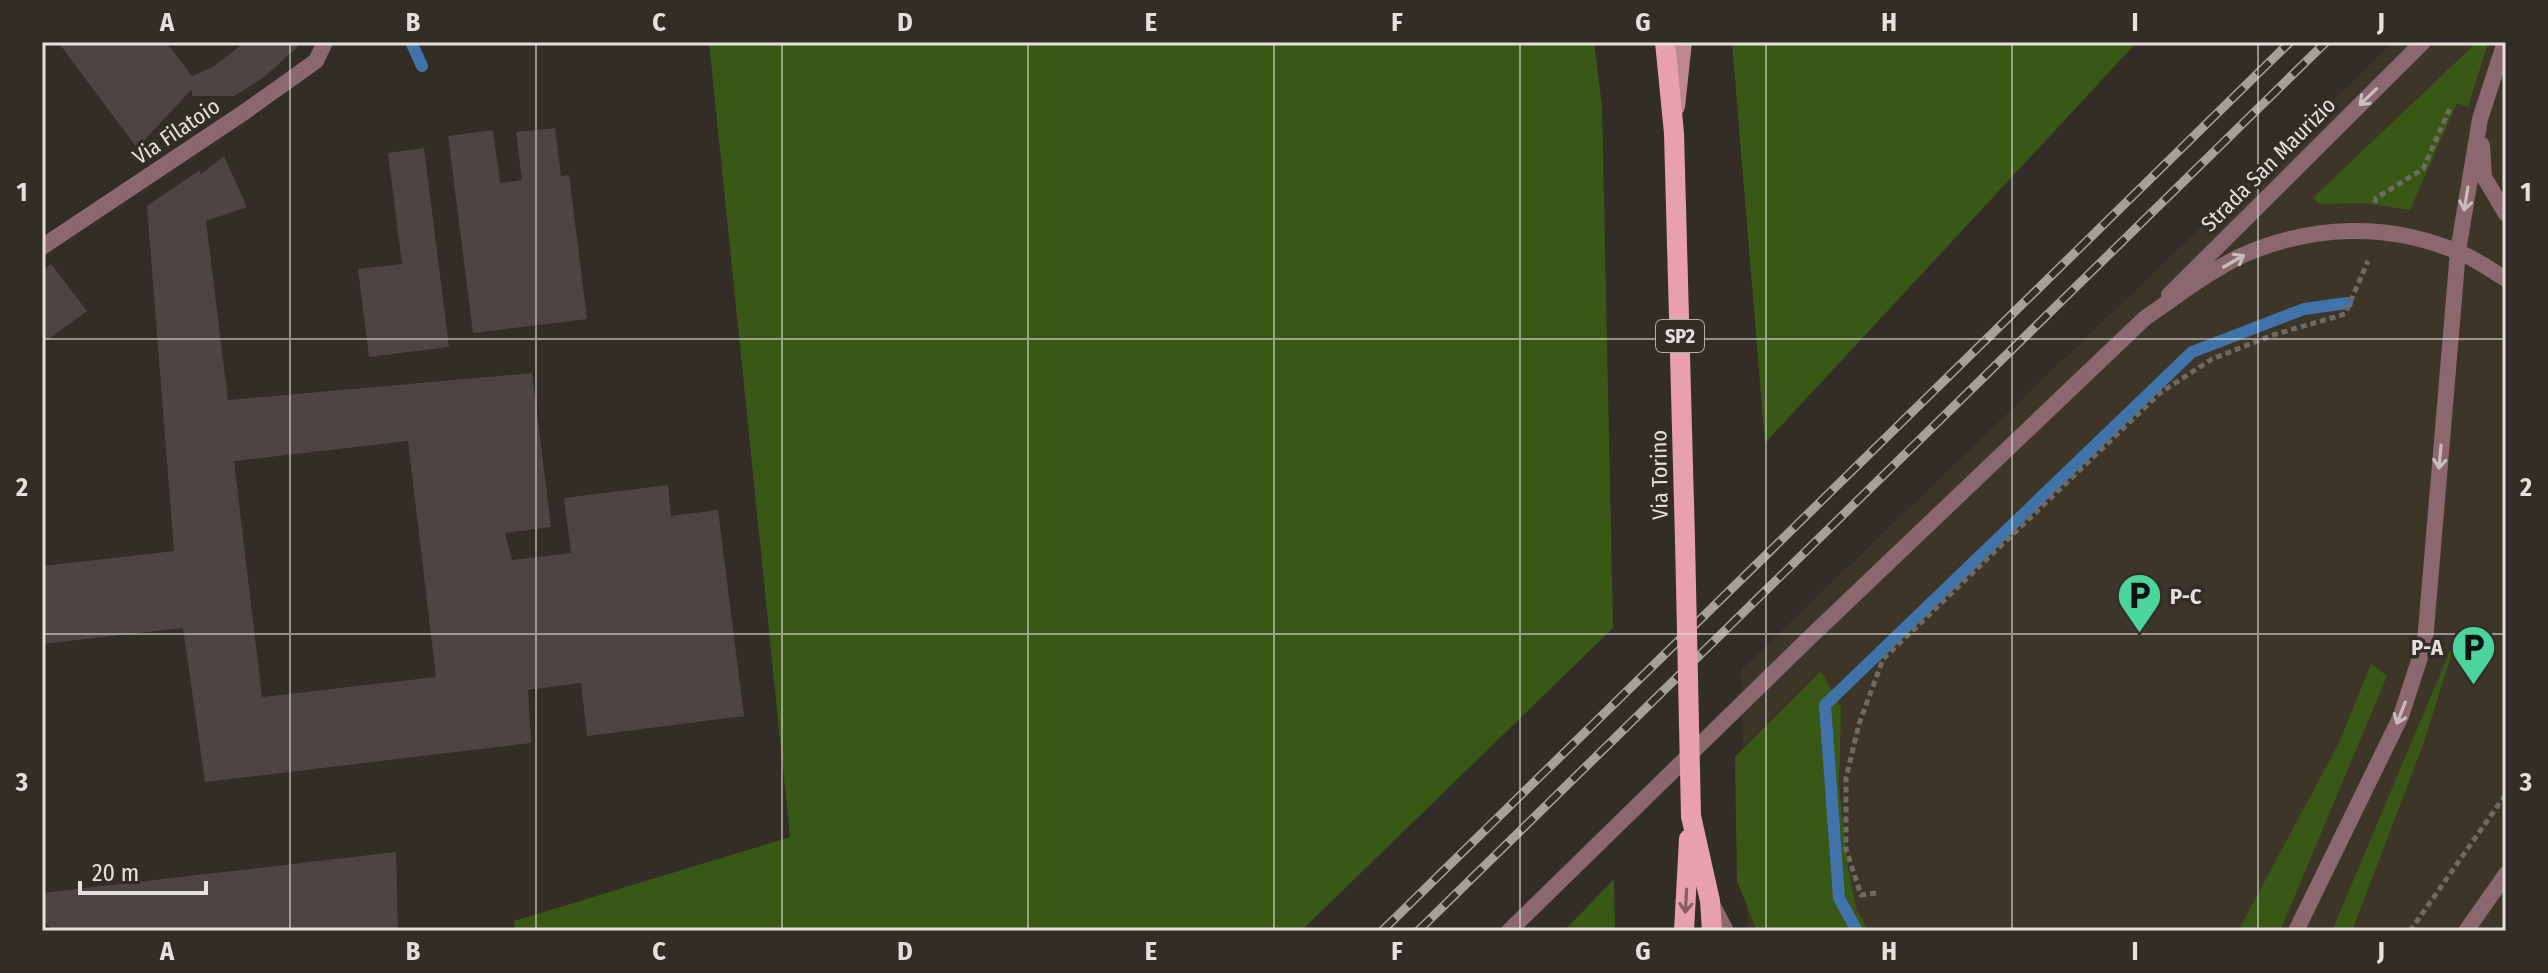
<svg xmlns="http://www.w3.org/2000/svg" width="2548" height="973" viewBox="0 0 2548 973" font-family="'Fira Sans Condensed',sans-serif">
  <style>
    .built { fill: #3d3528 }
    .green { fill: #3a5815 }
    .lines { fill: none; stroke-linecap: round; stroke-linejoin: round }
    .stream { stroke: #4073a9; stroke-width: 12 }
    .building { fill: #4e4441; fill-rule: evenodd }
    .path { stroke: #6f6a64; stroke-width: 5; stroke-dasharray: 6 4; stroke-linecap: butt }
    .street { stroke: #8b686d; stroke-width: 16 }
    .secondary { stroke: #bf8791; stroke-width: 16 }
    .primary { stroke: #e7a0ac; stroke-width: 20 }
    .rail-casing { stroke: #a4a19b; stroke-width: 9 }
    .rail { stroke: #322d26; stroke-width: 6; stroke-dasharray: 18; stroke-linecap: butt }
    .primary-bridge { stroke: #e7a0ac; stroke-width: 20 }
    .oneway { stroke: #c9bdbb }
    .oneway2 { stroke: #836162 }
    .grid { fill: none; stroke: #e4e1dc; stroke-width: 2; stroke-opacity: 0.55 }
    .labels { text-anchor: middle; stroke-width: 7; stroke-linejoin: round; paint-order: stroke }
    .shield { fill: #322d26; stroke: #afaba5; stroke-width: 2 }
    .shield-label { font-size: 20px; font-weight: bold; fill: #e4e1dc }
    .street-label { font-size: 22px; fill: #e4e1dc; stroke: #322d26 }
    .poi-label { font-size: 22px; font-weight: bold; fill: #e4e1dc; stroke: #322d26; text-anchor: start }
    .neatline { fill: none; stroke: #e4e1dc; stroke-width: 3 }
    .grid-label { font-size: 26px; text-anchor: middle; font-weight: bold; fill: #e4e1dc }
  </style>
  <rect width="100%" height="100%" fill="#322d26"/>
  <!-- built -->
  <path class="built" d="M2393,42H2506V931H1748L1741,670Z"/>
  <!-- green -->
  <path class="green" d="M709,42H1594L1602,106L1613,628L1301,931H515L514,921L790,837Z
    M1732,42H2137L1765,443Z
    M2477,42L2487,46L2468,107L2457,103L2410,210L2363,203L2320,204L2313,198Z
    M2460,627L2423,745L2352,931H2332Z
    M2371,664L2387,676L2280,931H2238L2339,743Z
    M1821,671L1841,707L1839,785L1847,861L1856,909L1869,931H1757L1737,881L1735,757Z
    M1614,879L1615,931H1564Z"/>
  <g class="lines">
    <!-- stream -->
    <path class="stream" d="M411,42L422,66
      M1857,931L1839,898L1825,705L2192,352L2304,309L2347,303"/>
  </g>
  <!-- building -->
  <path class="building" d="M58,42H166L192,76L213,67L245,42H303L263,78L234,96H192V89L137,148Z
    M555,128L561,176L569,175L587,319L473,333L448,136L493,130L500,183L522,180L516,132Z
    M424,148L449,347L369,357L358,269L402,264L388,153Z
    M224,156L247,207L206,221L228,400L532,373L551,527L505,533L512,560L571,553L564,498L668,485L671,516L718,510L744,716L587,736L581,683L528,690L531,743L205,782L183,628L42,644V566L174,551L147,206L200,170V175ZM408,441L436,677L262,697L234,461Z
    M51,264L87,311L42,344V271Z
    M396,852L398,931H56L42,921V893Z"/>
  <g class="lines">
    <!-- path -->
    <path class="path" d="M2375,203L2376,198L2423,169L2450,108
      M1876,893L1861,895L1846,849V778L1859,724L1883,659L2160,393L2212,359L2273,335L2345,314L2368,261
      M2410,931L2506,794"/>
    <!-- street -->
    <path class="street" d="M2482,145L2484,177L2506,214
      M42,247L246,111L316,61L325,42
      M2169,295L2423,42
      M1712,904L1726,931
      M1509,931L1806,641L2145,318C2176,297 2209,271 2243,255C2312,225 2388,222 2458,252C2475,258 2490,270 2506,279
      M2296,931L2401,716L2425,642L2458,251L2480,119L2505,42
      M2466,931L2506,874"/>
    <!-- secondary -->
    <path class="secondary" d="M1677,107L1684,42"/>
    <!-- primary -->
    <path class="primary" d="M1665,42L1674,133L1685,540
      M1691,816L1710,901L1712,931
      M1684,931L1689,839"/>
    <defs>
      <path id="rail" d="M1382,931L2290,42
        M1418,931L2326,42"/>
    </defs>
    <!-- rail casing -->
    <use href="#rail" class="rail-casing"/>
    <!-- rail -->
    <use href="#rail" class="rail"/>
    <!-- primary-bridge -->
    <path class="primary-bridge" d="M1685,540L1691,816"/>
  </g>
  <!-- one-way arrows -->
  <defs><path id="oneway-shaft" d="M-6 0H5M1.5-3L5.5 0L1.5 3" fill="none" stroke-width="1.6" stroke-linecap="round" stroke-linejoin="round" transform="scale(2)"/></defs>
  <g class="oneway">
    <use href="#oneway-shaft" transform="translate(2368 97) rotate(136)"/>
    <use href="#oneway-shaft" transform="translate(2466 199) rotate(99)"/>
    <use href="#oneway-shaft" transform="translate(2234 261) rotate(-30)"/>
    <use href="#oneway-shaft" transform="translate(2440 457) rotate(95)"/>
    <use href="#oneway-shaft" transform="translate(2401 713) rotate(111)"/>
  </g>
  <use class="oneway2" href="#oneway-shaft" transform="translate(1686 901) rotate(93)"/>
  <!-- grid -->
  <path class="grid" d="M290,42V931M536,42V931M782,42V931M1028,42V931M1274,42V931M1520,42V931M1766,42V931M2012,42V931M2258,42V931M42,339H2506M42,634H2506"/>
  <!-- icons -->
  <defs>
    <symbol id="parking-pin" viewBox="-11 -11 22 30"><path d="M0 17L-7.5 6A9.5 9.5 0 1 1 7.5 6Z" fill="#4bd49b" stroke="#322d26"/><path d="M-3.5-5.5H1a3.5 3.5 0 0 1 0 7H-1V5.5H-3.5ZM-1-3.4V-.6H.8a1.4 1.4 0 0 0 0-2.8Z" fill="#111"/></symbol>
  </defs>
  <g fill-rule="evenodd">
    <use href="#parking-pin" x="2114" y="570" width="51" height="69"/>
    <use href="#parking-pin" x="2448" y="622" width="51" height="69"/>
  </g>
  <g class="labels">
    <!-- shield labels -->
    <rect class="shield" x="1656" y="320" width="48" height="32" rx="6"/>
    <g class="shield-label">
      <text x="1680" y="343">SP2</text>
    </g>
    <!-- street labels -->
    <g class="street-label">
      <text transform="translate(176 131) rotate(-34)" y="8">Via Filatoio</text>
      <text transform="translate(2268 164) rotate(-45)" y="8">Strada San Maurizio</text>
      <text transform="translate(1659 475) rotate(-91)" y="8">Via Torino</text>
    </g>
    <!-- poi labels -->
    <g class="poi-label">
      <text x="2170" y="604">P-C</text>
      <text x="2443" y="655" text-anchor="end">P-A</text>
    </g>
  </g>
  <!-- border -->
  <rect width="2548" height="973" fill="none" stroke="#322d26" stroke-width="88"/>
  <!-- scale -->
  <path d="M80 881v12h126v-12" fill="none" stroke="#e4e1dc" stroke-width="4"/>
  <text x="92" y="881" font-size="24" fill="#e4e1dc" stroke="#322d26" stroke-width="6" paint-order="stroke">20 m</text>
  <rect x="44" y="44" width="2460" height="885" class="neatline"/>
  <g class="grid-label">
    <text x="167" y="31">A</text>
    <text x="413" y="31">B</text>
    <text x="659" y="31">C</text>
    <text x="905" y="31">D</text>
    <text x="1151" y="31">E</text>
    <text x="1397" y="31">F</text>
    <text x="1643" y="31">G</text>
    <text x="1889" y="31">H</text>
    <text x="2135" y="31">I</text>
    <text x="2381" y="31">J</text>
    <text x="22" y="201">1</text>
    <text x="2526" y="201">1</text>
    <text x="22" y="496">2</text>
    <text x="2526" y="496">2</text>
    <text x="22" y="791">3</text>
    <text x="2526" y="791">3</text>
    <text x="167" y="960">A</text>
    <text x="413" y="960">B</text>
    <text x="659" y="960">C</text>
    <text x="905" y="960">D</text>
    <text x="1151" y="960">E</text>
    <text x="1397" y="960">F</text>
    <text x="1643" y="960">G</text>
    <text x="1889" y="960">H</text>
    <text x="2135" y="960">I</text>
    <text x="2381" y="960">J</text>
  </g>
</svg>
